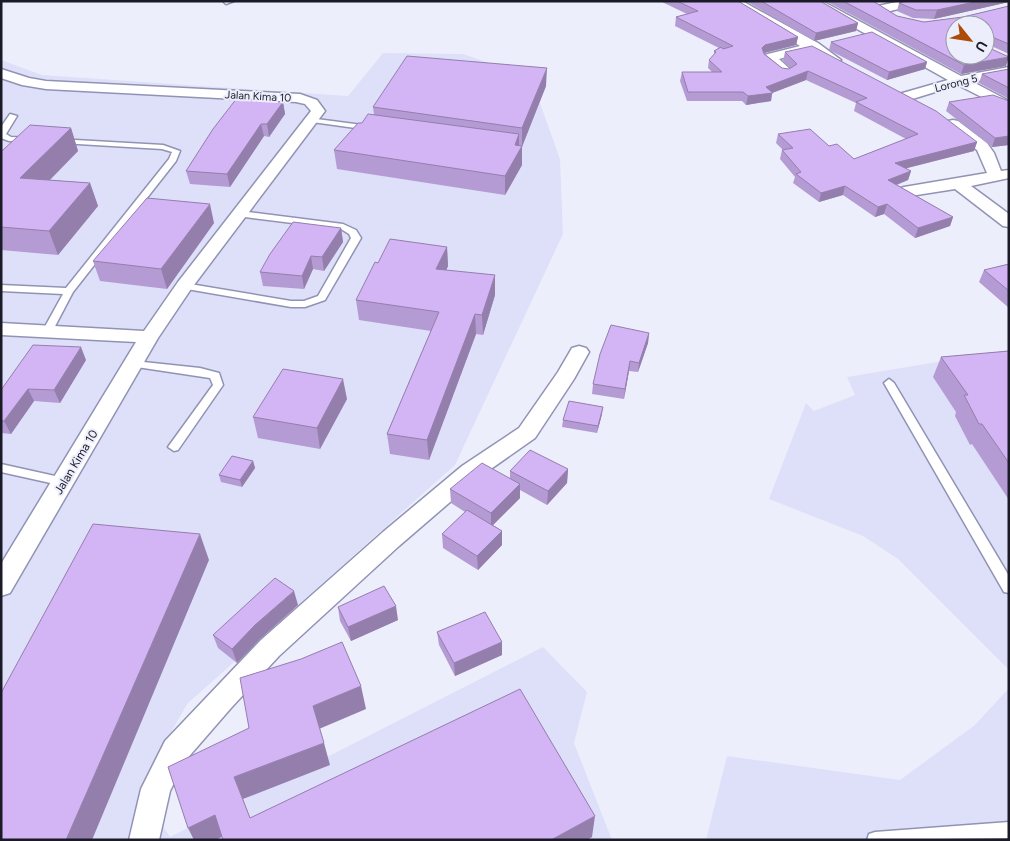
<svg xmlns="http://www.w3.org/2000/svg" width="1010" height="841" viewBox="0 0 1010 841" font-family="Figtree,sans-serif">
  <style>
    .built { fill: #dee0fa }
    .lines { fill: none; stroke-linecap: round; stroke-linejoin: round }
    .service-casing { stroke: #9193b4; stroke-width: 3 }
    .minor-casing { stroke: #9193b4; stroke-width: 3 }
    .service { fill: #fff; fill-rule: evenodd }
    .minor { fill: #fff; fill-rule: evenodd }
    .wall { fill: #b59bd3 }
    .shaded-wall { fill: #947eac }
    .building { fill: #d3b4f5; stroke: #947eac; fill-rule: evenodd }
    .labels { text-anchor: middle; stroke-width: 4; stroke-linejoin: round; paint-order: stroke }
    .far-street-label { font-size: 11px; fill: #1a1b27; stroke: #edeefc }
    .street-label { font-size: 12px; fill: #1a1b27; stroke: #edeefc }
  </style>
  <rect width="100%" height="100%" fill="#edeefc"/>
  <!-- built -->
  <path class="built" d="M383,53L463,54L531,78L560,159L563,234L455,465L187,704L139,790L170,837L543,647L587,692L574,743L612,840H1V60L42,75L348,96Z
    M1009,350V670L898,559L863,536L769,499L806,403L814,411L855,395L847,377Z
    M1009,688V840H706L727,756L900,780L975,725Z"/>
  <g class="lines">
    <defs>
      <path id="service" d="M223,1H234L226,4Z
        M10,114L17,116L6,134L11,137L33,138V142L9,141L1,138V127Z
        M309,118L370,126L374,128L370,130L312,122L308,120Z
        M58,139L163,145L180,151L176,161L73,292L52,332L47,335L42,332L63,294L1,291V285L66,288L169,159L172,152L162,149L61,143L57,141Z
        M240,211L343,224L356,230L361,238L325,300L305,307H291L181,288L179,286L184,283L291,301H304L318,296L351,238L349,234L341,229L237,216V212Z
        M134,361L200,368L219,373L223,385L178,450L174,451L168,447L213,385L210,378L130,366L129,364L130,362Z
        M889,379L894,383L1009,576V593L1004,592L884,383Z
        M1,464L64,478L68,479L70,482L68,485L64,486L1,472Z
        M1009,822V838L867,840L869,834L875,832Z"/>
      <path id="minor" d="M727,1H742L818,43L841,60L834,64L809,51L779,59L793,72L786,76L781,75L762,58L764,55L800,46Z
        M807,1H822L961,76L1009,67V75L973,82L1009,101V111L958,85L909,100H899L897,97L899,94L948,80Z
        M901,1H925L923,3L882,13L876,9L878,6Z
        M1,69L29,78L46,81L300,94L317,100L325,111L191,289L158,338L10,593L1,596V564L136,342L1,335V323L144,331L178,282L311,111L305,104L296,102L46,89L22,85L1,78Z
        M953,120L958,121L987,143L994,153L1001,171L1009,170V178L971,186L1009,214V227L1003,226L955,189L904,197L898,195L896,192L898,189L904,187L987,173L977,150L946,124L948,121Z
        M579,346L586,348L589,352L574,379L535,438L478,478L399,546L279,656L231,708L185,761L170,791L159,840H129L141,789L165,741L261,640L383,532L462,466L519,428L558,372L572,348Z"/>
    </defs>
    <!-- service casing -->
    <use href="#service" class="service-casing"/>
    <!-- minor casing -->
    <use href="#minor" class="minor-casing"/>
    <!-- service -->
    <use href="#service" class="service"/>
    <!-- minor -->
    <use href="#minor" class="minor"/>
  </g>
  <!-- wall -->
  <path class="wall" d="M660,1H738L798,37L796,45L764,53L782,68L789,69L790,68L783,61L785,52L977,142L974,151L906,168L911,171L908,180L897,185L953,217L950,226L915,238L884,214L875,217L843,195L819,202L793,183L795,177L780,159L782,150H783L776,143L778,134L829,146L854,159L906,139L854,111L856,103L806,80L772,93L771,101L746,105L742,101H687L680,81L682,72H712L708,68L709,60L714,55V51L719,48L675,26L676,17L687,14Z
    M746,1H821L858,23L856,31L814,41Z
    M826,1H873L897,16L924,22L963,17L1009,6V54L987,44V47L1006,66L961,74Z
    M1009,1V2L934,19L913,18L897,11L899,3Z
    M831,42L927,62L925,69L887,80L829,50Z
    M1009,69V99L979,83L982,74Z
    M546,86L522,146V165L505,195L337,169L334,150L374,115L373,107Z
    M283,102L285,114L269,137L264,136L230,187L190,184L186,171Z
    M949,102L1009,145L992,147L946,111Z
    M71,128L78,151L50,180L90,183L98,206L58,255L1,250V150H3Z
    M214,223L167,289L100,281L93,261Z
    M341,228L343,242L324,271L313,269L304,289L263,286L260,272Z
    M447,247L448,266L446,270L495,295L483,335L476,334L429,460L390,454L387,434L431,331L359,320L356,300L378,263Z
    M1009,264V308L979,282L984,270Z
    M649,333L648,343L638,372L629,371L624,399L592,394L593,384Z
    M1009,351V500L972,444L970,445L955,416L956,412L933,377L941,357Z
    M86,360L60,403L34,401L11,434L1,433V390Z
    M347,399L320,449L258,438L253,417Z
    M602,414L597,433L562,427L563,420Z
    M253,461L255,468L242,487L221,482L219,475Z
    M568,469L567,483L547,505L520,490V498L493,525L502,531V545L478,570L443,548L442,534L465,512L451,503L450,489L510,479V471Z
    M298,605L260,639L237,663L218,648L213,635Z
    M338,607L398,620L351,641L340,621Z
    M437,632L502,642V655L455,676L439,645Z"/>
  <!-- shaded-wall -->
  <path class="shaded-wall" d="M979,1H1009V2L934,19L937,10Z
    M858,23L856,31L814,41L816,33Z
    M798,37L796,45L764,53L762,48L765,45Z
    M1009,57L1006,66L961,74L964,65Z
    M927,62L925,69L887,80L889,72Z
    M547,68L546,86L522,147V128Z
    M808,71L806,80L772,93L771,101L746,105L748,96L766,87Z
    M283,102L285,114L269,137L267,124Z
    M261,124L264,136L230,187L227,174Z
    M71,128L78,151L29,201L20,178Z
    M519,134V151L522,146V165L505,195V176L515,145Z
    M1009,136V145L992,147L995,138Z
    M977,142L974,151L892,172L895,163Z
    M911,171L908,180L885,189L888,180Z
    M90,183L98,206L58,255L49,231Z
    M845,186L843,195L819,202L821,193Z
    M210,204L214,223L167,289L161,269Z
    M887,204L884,214L875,217L878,207Z
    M953,217L950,226L915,238L918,228Z
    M341,228L343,242L324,271L322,257Z
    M447,247L448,266L438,289L436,269Z
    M311,256L313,269L304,289L302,276Z
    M495,275V295L483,335L482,315Z
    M475,314L476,334L429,460L427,440Z
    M649,333L648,343L638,372L639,363Z
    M81,347L86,360L60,403L54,390Z
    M630,361L629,371L624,399L625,389Z
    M343,379L347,399L320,449L317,428Z
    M28,389L34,401L11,434L4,421Z
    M603,407L602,414L597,433L598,426Z
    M253,461L255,468L242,487L240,480Z
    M568,469L567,483L547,505L548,491Z
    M520,484V498L491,527V513Z
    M502,531V545L478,570L477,556Z
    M200,534L209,560L92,840H66Z
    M294,591L298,605L260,639L237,663L232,649L255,625Z
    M396,606L398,620L351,641L348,627Z
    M502,642V655L455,676L454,663Z
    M361,686L366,709L319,729L313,706Z
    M324,743L330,765L243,799L258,839L234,777Z
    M215,815L225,835L216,840H194L188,828Z
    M595,816L592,837L587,840H551Z"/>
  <!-- building -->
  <path class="building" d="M677,1H738L798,37L765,45L762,48L764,54L782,68L789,69L797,64L785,52L812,46L936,111L977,142L895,163L911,171L888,180L953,217L918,228L887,204L878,207L845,186L821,193L796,174L801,172L782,150L793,148L778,134L810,129L829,146L837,144L854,159L918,134L856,102L867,98L808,71L766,87L773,93L748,96L743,92H688L682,72H722L709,60L716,52L714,51L721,47L723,49L733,46L676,17L698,11Z
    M761,1H820L858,23L816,33Z
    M843,1H873L897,16L924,22L963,17L1009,6V44L987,35V47L1009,57L964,65ZM955,25H985V55H955Z
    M906,1H979L937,10H916L899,3Z
    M872,32L927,62L889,72L831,42Z
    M407,56L547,68L522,128L373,107Z
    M1009,69V88L982,74Z
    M993,95L1009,101V136L995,138L949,102Z
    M237,98L283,102L267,124H261L227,174L186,171L213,129Z
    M368,114L519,134L515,145L522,146L505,176L334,150L358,123H362Z
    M30,125L71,128L20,178L90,183L49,231L1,227V150H3Z
    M147,198L210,204L161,269L93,261Z
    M293,222L341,228L322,257L311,256L302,276L260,272L270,254Z
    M390,239L447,247L436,269L495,275L482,315L475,314L427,440L387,434L439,312L356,300L375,262L378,263Z
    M1009,264V291L984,270Z
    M611,325L649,333L639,363L630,361L625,389L593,384L600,354Z
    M33,345L81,347L54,390L28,389L4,421H1V390Z
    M1009,351V463L982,424H979L964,395H968L941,357Z
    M283,369L343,379L317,428L253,417Z
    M569,401L603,407L598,426L563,420Z
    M530,450L568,469L548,491L510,471Z
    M232,456L253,461L240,480L219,475Z
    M482,463L520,484L491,513L450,489Z
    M467,510L502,531L477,556L442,534Z
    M93,524L200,534L66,840H1V693Z
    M275,578L294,591L255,625L232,649L213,635Z
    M384,586L396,606L348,627L338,607Z
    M485,612L502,642L454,663L437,632Z
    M342,642L361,686L313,706L324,743L234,777L250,818L520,689L595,816L551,840H223L215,815L188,828L168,767L249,728L240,678L301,659Z"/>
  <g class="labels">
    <!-- far-street labels -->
    <g class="far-street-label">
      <text transform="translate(956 83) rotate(-14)" y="4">Lorong 5</text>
      <text transform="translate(258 96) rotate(3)" y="4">Jalan Kima 10</text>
    </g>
    <!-- street labels -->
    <g class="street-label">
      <text transform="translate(76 462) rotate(-59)" y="4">Jalan Kima 10</text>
    </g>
  </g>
  <!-- border -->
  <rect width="1010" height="841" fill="none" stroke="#1a1b27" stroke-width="5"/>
  <!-- north arrow -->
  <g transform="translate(970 40) rotate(120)"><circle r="24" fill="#edeefc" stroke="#999aa7"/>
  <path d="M0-4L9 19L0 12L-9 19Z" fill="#ad4c08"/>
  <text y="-8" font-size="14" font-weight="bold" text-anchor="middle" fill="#1a1b27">U</text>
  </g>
</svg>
